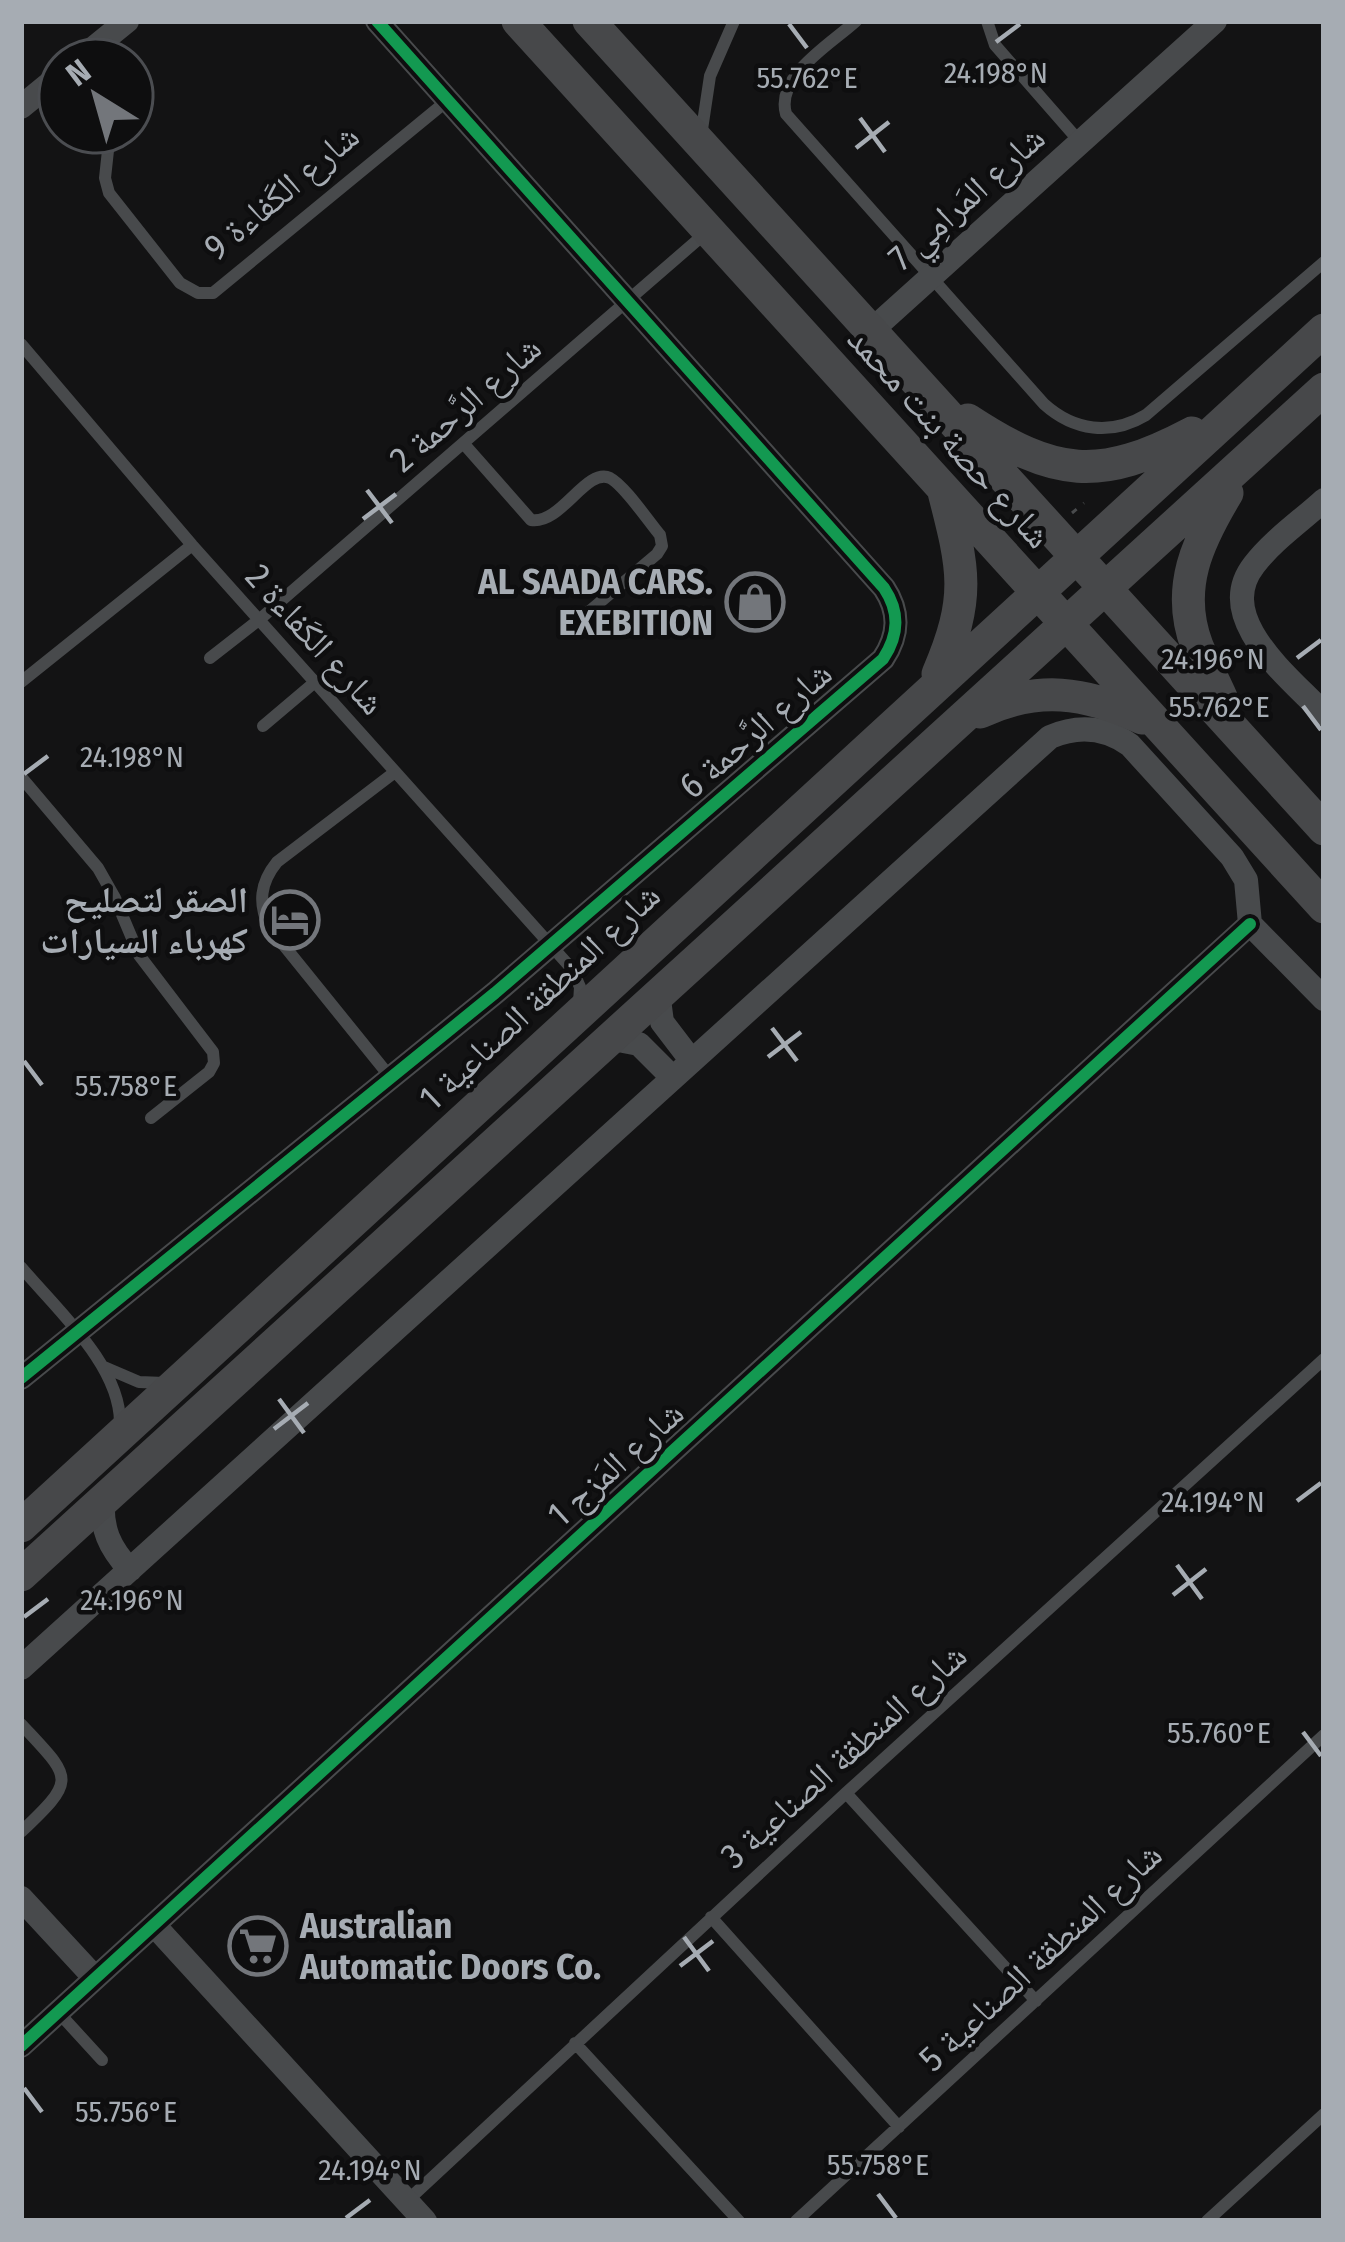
<svg xmlns="http://www.w3.org/2000/svg" width="1345" height="2242" viewBox="0 0 1345 2242" font-family="'Fira Sans Condensed','Noto Naskh Arabic',sans-serif">
  <style>
    .lines { fill: none; stroke-linecap: round; stroke-linejoin: round }
    .path { stroke: #494b4d; stroke-width: 3; stroke-dasharray: 6 9; stroke-linecap: butt }
    .lane { stroke: #484a4c; stroke-width: 12 }
    .street { stroke: #484a4c; stroke-width: 24 }
    .secondary { stroke: #47484a; stroke-width: 33 }
    .cycleway-casing { stroke: #0e0e0f; stroke-width: 20 }
    .cycleway { stroke: #139951; stroke-width: 12 }
    .ticks { fill: none; stroke: #a6acb3; stroke-width: 4.5 }
    .labels { text-anchor: middle; stroke-width: 9; stroke-linejoin: round; paint-order: stroke }
    .street-label { font-size: 36px; fill: #a6acb3; stroke: #0e0e0f }
    .poi-label { font-size: 36px; font-weight: bold; fill: #a6acb3; stroke: #0e0e0f; text-anchor: end }
    .ticks-label { font-size: 30px; text-anchor: middle; fill: #a6acb3; stroke: #0e0e0f; stroke-width: 9; stroke-linejoin: round; paint-order: stroke }
  </style>
  <rect width="100%" height="100%" fill="#131314"/>
  <g class="lines">
    <!-- path -->
    <path class="path" d="M1072,513L1084,503"/>
    <!-- lane -->
    <path class="lane" d="M856,21C831,44 775,76 786,114L1044,404C1074,431 1111,436 1146,415L1324,262
      M987,21L995,45L1080,142
      M110,132L105,178L109,193L180,283L198,293H213L448,100
      M701,136L710,76L734,21
      M21,344L192,545L572,969L580,987L579,1003
      M464,444L531,520C561,525 586,467 610,478C624,485 649,522 660,535L662,546L657,554L566,631
      M210,658L260,619L708,231
      M21,682L192,545
      M263,726L315,682
      M21,777L98,868L115,898L139,955L213,1052L214,1063L209,1072L151,1118
      M391,1078L269,927C258,903 260,883 277,862L395,772
      M21,1267C57,1310 121,1366 120,1424
      M104,1367L139,1382L164,1383
      M21,1724C72,1779 78,1778 21,1832
      M846,1793L1036,2001
      M711,1917L899,2127
      M59,2013L102,2060
      M575,2043L739,2221
      M407,2201L846,1793L1324,1359
      M796,2221L1324,1735
      M1207,2221L1324,2114"/>
    <!-- street -->
    <path class="street" d="M79,60L127,21
      M21,107L60,75
      M872,330L1215,21
      M1324,500C1301,521 1272,541 1254,565C1212,619 1291,678 1324,714
      M658,992L662,1022L691,1060
      M608,1038L639,1044L672,1077
      M21,1378L495,993L883,659C899,635 900,612 884,588L377,21
      M103,1498C101,1529 109,1547 130,1570
      M21,1668L1050,737C1078,725 1105,727 1130,745L1232,857L1246,880L1250,924L1324,999
      M21,1898L95,1978
      M154,1925L425,2221
      M21,2046L1250,924"/>
    <!-- secondary -->
    <path class="secondary" d="M518,21L1324,907
      M589,21L1324,829
      M968,420C1055,477 1099,482 1192,433
      M938,674C971,597 964,570 944,492
      M1225,707C1217,686 1205,666 1197,646C1175,588 1198,541 1227,493
      M980,712C1038,685 1085,692 1142,718
      M21,1526L1324,330
      M21,1575L1324,389"/>
    <defs>
      <path id="cycleway" d="M21,1378L495,993L883,659C899,635 900,612 884,588L377,21
        M21,2046L1250,924"/>
    </defs>
    <!-- cycleway casing -->
    <use href="#cycleway" class="cycleway-casing"/>
    <!-- cycleway -->
    <use href="#cycleway" class="cycleway"/>
  </g>
  <!-- ticks -->
  <path class="ticks" d="M789,24L807,48M996,42L1020,24M860,118L885,152M856,148L889,122M367,490L392,523M363,519L396,494M1297,658L1321,640M1303,706L1321,730M24,774L48,756M772,1028L797,1061M768,1057L801,1032M24,1061L42,1085M279,1399L304,1433M274,1429L308,1403M1297,1501L1321,1483M1177,1565L1202,1599M1173,1595L1206,1569M24,1617L48,1599M1303,1732L1321,1756M684,1937L709,1971M680,1966L713,1941M24,2088L42,2112M878,2194L896,2218M346,2218L370,2200"/>
  <!-- icons -->
  <defs>
    <symbol id="shop-ring" viewBox="-11 -11 22 22"><circle r="9.5" fill="#0e0e0f" stroke="#73767b" stroke-width="1.5"/><path d="M-5-2.5h2.3a2.7 3.5 0 0 1 5.4 0H5L5.5 6h-11ZM-1.5-2.5h3a1.5 2.3 0 0 0-3 0Z" fill="#73767b"/></symbol>
    <symbol id="hotel-ring" viewBox="-11 -11 22 22"><circle r="9.5" fill="#0e0e0f" stroke="#73767b" stroke-width="1.5"/><path d="M-6-4.5h1.5V1H6V5H4.5V3h-9V5H-6ZM-4 0a1.8 1.8 0 1 1 3.6 0ZM.5 0V-2.5h3Q6-2.5 6 0Z" fill="#73767b"/></symbol>
    <symbol id="supermarket-ring" viewBox="-11 -11 22 22"><circle r="9.5" fill="#0e0e0f" stroke="#73767b" stroke-width="1.5"/><path d="M-6-5.5h2.5l.6 2H6L4.5 2H-2.5L-4.4-4H-6ZM-1.5 3.2a1.3 1.3 0 1 0 .1 0ZM3 3.2a1.3 1.3 0 1 0 .1 0Z" fill="#73767b"/></symbol>
  </defs>
  <g fill-rule="evenodd">
    <use href="#shop-ring" x="722" y="569" width="66" height="66"/>
    <use href="#hotel-ring" x="257" y="887" width="66" height="66"/>
    <use href="#supermarket-ring" x="225" y="1913" width="66" height="66"/>
  </g>
  <g class="labels">
    <!-- street labels -->
    <g class="street-label">
      <text transform="translate(281 191) rotate(-40)" y="13">شارع الكَفاءة 9</text>
      <text transform="translate(966 197) rotate(-42)" y="13">شارع المَرامِي 7</text>
      <text transform="translate(465 403) rotate(-41)" y="13">شارع الرَّحمة 2</text>
      <text transform="translate(950 437) rotate(48)" y="13">شارع حصة بنت محمد</text>
      <text transform="translate(316 639) rotate(48)" y="13">شارع الكَفاءة 2</text>
      <text transform="translate(755 729) rotate(-41)" y="13">شارع الرَّحمة 6</text>
      <text transform="translate(539 996) rotate(-43)" y="13">شارع المنطقة الصناعية 1</text>
      <text transform="translate(615 1463) rotate(-42)" y="13">شارع المَزج 1</text>
      <text transform="translate(843 1755) rotate(-42)" y="13">شارع المنطقة الصناعية 3</text>
      <text transform="translate(1040 1956) rotate(-43)" y="13">شارع المنطقة الصناعية 5</text>
    </g>
    <!-- poi labels -->
    <g class="poi-label">
      <text x="713" y="594">AL SAADA CARS.<tspan x="713" dy="41">EXEBITION</tspan></text>
      <text x="248" y="912">الصقر لتصليح<tspan x="248" dy="41">كهرباء السيارات</tspan></text>
      <text x="300" y="1938" text-anchor="start">Australian<tspan x="300" dy="41">Automatic Doors Co.</tspan></text>
    </g>
  </g>
  <g class="ticks-label">
    <text x="996" y="83">24.198°N</text>
    <text x="807" y="88">55.762°E</text>
    <text x="1213" y="669">24.196°N</text>
    <text x="1219" y="717">55.762°E</text>
    <text x="132" y="767">24.198°N</text>
    <text x="126" y="1096">55.758°E</text>
    <text x="1213" y="1512">24.194°N</text>
    <text x="132" y="1610">24.196°N</text>
    <text x="1219" y="1743">55.760°E</text>
    <text x="126" y="2122">55.756°E</text>
    <text x="878" y="2175">55.758°E</text>
    <text x="370" y="2180">24.194°N</text>
  </g>
  <!-- border -->
  <rect width="1345" height="2242" fill="none" stroke="#a6acb3" stroke-width="48"/>
  <!-- north arrow -->
  <g transform="translate(96 96) rotate(323)"><circle r="57" fill="#0e0e0f" stroke="#4b4d51" stroke-width="3"/>
  <path d="M0-9L21 45L0 30L-21 45Z" fill="#73767b"/>
  <text y="-18" font-size="33" font-weight="bold" text-anchor="middle" fill="#a6acb3">N</text>
  </g>
</svg>
